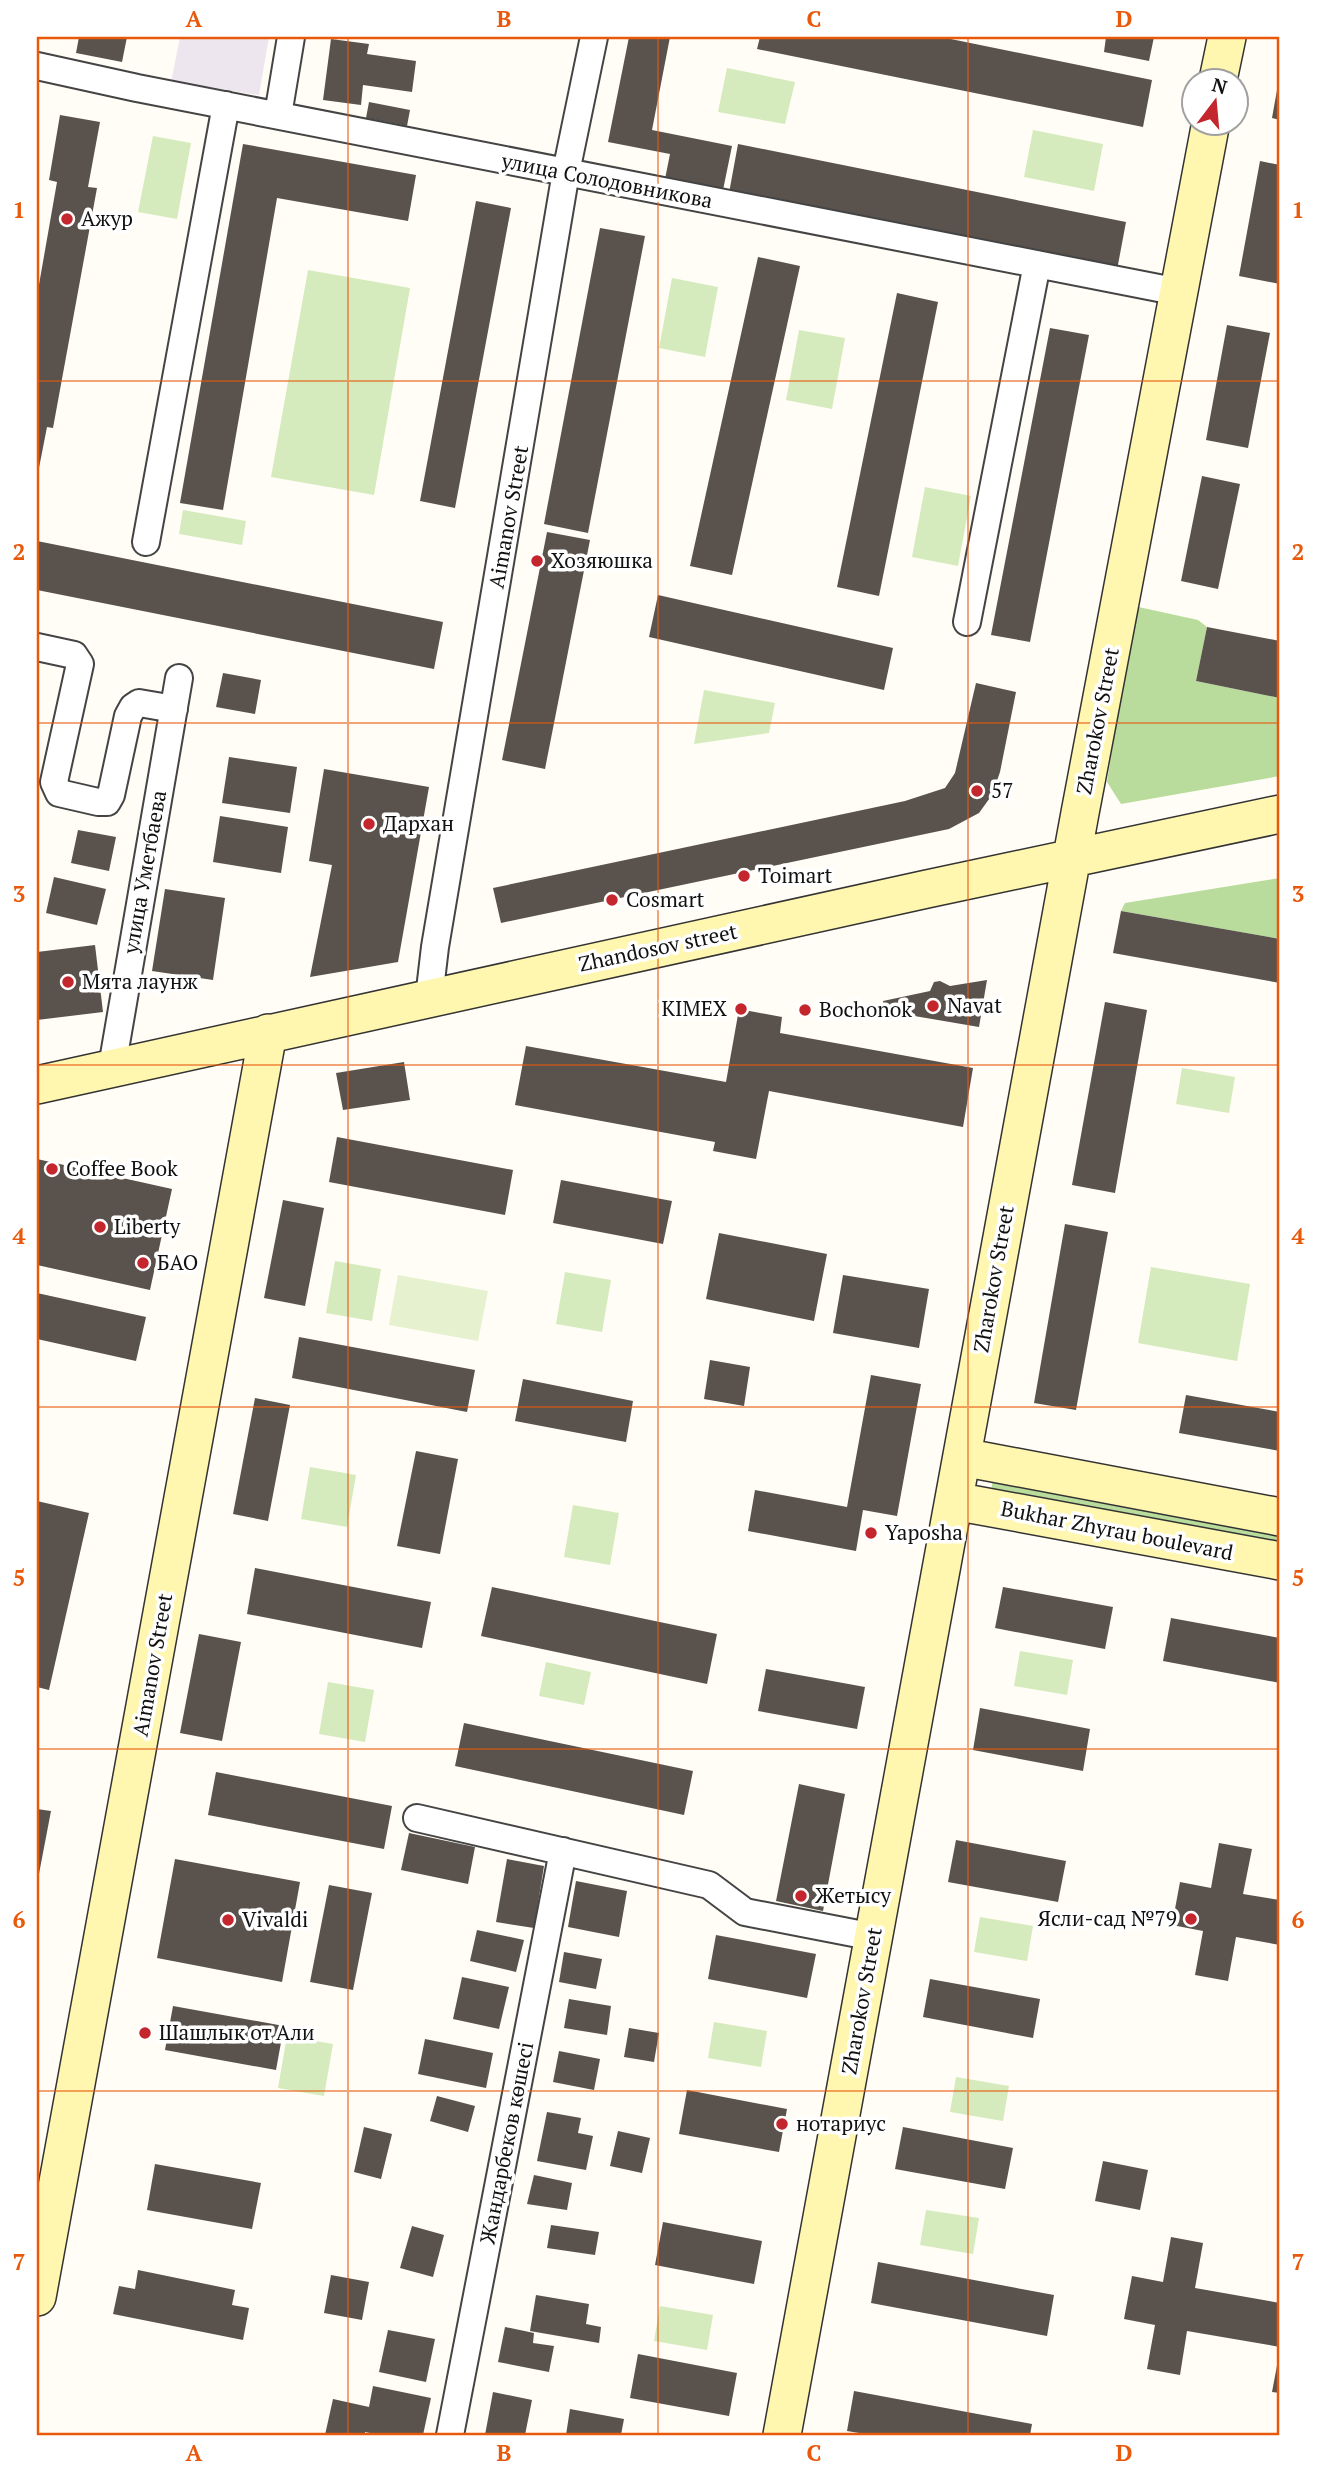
<svg xmlns="http://www.w3.org/2000/svg" width="1317" height="2472" viewBox="0 0 1317 2472" font-family="'PT Serif',serif">
  <style>
    .industrial { fill: #eee6ef }
    .green { fill: #d5ebbd }
    .forest { fill: #b9dc9c }
    .pitch { fill: #e6f2cf }
    .building { fill: #5a524d }
    .lines { fill: none; stroke-linecap: round; stroke-linejoin: round }
    .street-casing { stroke: #444; stroke-width: 30 }
    .secondary-casing { stroke: #333; stroke-width: 40 }
    .street { stroke: #fff; stroke-width: 26 }
    .secondary { stroke: #fff6b0; stroke-width: 37 }
    .grid { fill: none; stroke: #e8590c; stroke-width: 2; stroke-opacity: 0.55 }
    .poi-dot { fill: #c4262e; stroke: #fff; stroke-width: 2.5 }
    .labels { text-anchor: middle; stroke-width: 7; stroke-linejoin: round; paint-order: stroke }
    .street-label { font-size: 21px; fill: #111; stroke: #fff }
    .poi-label { font-size: 21px; fill: #111; stroke: #fff; text-anchor: start }
    .neatline { fill: none; stroke: #e8590c; stroke-width: 2.5 }
    .grid-label { font-size: 23px; text-anchor: middle; font-weight: bold; fill: #e8590c }
  </style>
  <rect width="100%" height="100%" fill="#fffdf5"/>
  <!-- industrial -->
  <path class="industrial" d="M180,37H269L259,95L171,82Z"/>
  <!-- green -->
  <path class="green" d="M727,68L795,82L785,124L718,112Z
    M1033,130L1103,144L1094,191L1024,177Z
    M153,136L191,143L177,219L138,212Z
    M308,270L410,288L374,495L271,477Z
    M672,278L718,287L705,357L659,348Z
    M799,330L845,338L832,409L786,400Z
    M925,487L971,496L958,566L912,557Z
    M183,510L246,521L242,545L179,534Z
    M704,690L775,703L769,733L694,744Z
    M1182,1068L1235,1077L1229,1113L1176,1104Z
    M335,1261L381,1269L372,1321L326,1313Z
    M1151,1267L1250,1284L1237,1361L1138,1343Z
    M565,1272L611,1280L602,1332L556,1324Z
    M310,1467L356,1475L347,1527L301,1519Z
    M573,1505L619,1513L610,1565L564,1557Z
    M1020,1651L1073,1660L1067,1695L1014,1686Z
    M546,1662L591,1672L584,1705L539,1696Z
    M328,1682L374,1690L365,1742L319,1734Z
    M980,1917L1033,1926L1027,1961L974,1952Z
    M714,2022L767,2031L761,2067L708,2058Z
    M287,2036L333,2044L324,2096L278,2088Z
    M956,2077L1009,2086L1003,2121L950,2112Z
    M926,2210L979,2218L973,2254L920,2245Z
    M660,2306L713,2315L707,2350L654,2341Z"/>
  <!-- forest -->
  <path class="forest" d="M1134,606L1198,620L1207,627L1196,681L1280,698V776L1121,804L1107,782Z
    M1280,878V939L1121,911L1125,903Z
    M993,1478L1280,1530V1546L991,1492Z"/>
  <!-- pitch -->
  <path class="pitch" d="M398,1275L488,1291L478,1341L389,1325Z"/>
  <!-- building -->
  <path class="building" d="M79,37H127L122,62L76,53Z
    M629,37H670L652,130L732,146L723,190L665,179L670,154L608,142Z
    M760,37H941L1152,80L1143,127L757,49Z
    M1106,37H1154L1149,61L1104,52Z
    M331,39L369,44L367,54L416,61L412,92L363,85L361,105L323,100Z
    M1279,79H1280V120L1272,118Z
    M369,102L410,110L407,126L366,118Z
    M60,115L100,122L88,187L97,188L53,428L47,427L38,473L37,296L57,182L49,180Z
    M243,144L416,175L408,221L277,198L223,510L180,503Z
    M738,144L1126,222L1117,270L729,193Z
    M1260,161L1280,165V284L1239,276Z
    M476,201L511,208L455,508L420,501Z
    M600,228L645,236L588,533L544,524Z
    M758,257L800,266L732,575L690,566Z
    M897,293L938,302L879,596L837,587Z
    M1227,325L1270,333L1248,448L1206,440Z
    M1050,328L1089,335L1030,642L991,635Z
    M1202,476L1240,484L1218,589L1181,581Z
    M547,532L590,540L545,769L502,760Z
    M37,541L443,622L434,669L37,590Z
    M658,595L893,648L884,690L649,637Z
    M1207,627L1280,641V698L1196,681Z
    M223,673L261,680L255,714L216,707Z
    M976,683L1016,692L1000,772L992,795L979,813L949,829L501,923L493,888L905,801L945,788L955,773Z
    M229,757L297,767L290,813L222,803Z
    M324,769L429,787L398,962L310,977L332,865L309,861Z
    M220,816L288,827L281,873L213,862Z
    M78,830L116,837L109,871L71,863Z
    M54,877L106,889L97,925L46,913Z
    M165,889L225,898L213,980L152,971Z
    M1121,911L1280,939V983L1113,953Z
    M95,945L103,1012L37,1020V952Z
    M987,980L979,1027L885,1011L883,1001L930,991L934,982L940,981L950,986Z
    M1105,1002L1147,1010L1115,1193L1072,1185Z
    M739,1009L782,1017L780,1033L973,1068L963,1127L769,1091L756,1159L713,1151L715,1142L515,1105L526,1046L726,1082Z
    M404,1062L410,1100L343,1110L336,1073Z
    M337,1137L513,1170L505,1215L329,1182Z
    M37,1159L172,1189L150,1290L37,1265Z
    M561,1180L672,1201L663,1244L553,1223Z
    M283,1200L324,1208L305,1306L264,1298Z
    M1065,1224L1108,1232L1076,1410L1034,1403Z
    M719,1233L827,1254L814,1321L706,1299Z
    M843,1275L929,1289L919,1348L833,1333Z
    M37,1293L146,1317L136,1361L37,1339Z
    M299,1337L475,1370L467,1412L292,1378Z
    M710,1360L750,1367L744,1406L704,1399Z
    M871,1375L921,1384L897,1516L863,1510L856,1551L748,1531L755,1490L847,1507Z
    M523,1379L633,1401L626,1442L515,1421Z
    M1186,1395L1280,1412V1451L1179,1433Z
    M255,1398L290,1405L268,1521L233,1514Z
    M416,1451L458,1459L440,1554L397,1546Z
    M37,1501L89,1513L49,1690L37,1687Z
    M255,1568L431,1602L422,1648L247,1614Z
    M492,1587L717,1634L707,1684L481,1636Z
    M1003,1587L1113,1607L1105,1649L995,1628Z
    M1171,1618L1280,1638V1683L1163,1661Z
    M199,1634L241,1642L222,1741L180,1733Z
    M766,1669L865,1687L857,1729L758,1711Z
    M980,1708L1090,1729L1083,1771L973,1750Z
    M464,1723L693,1771L684,1815L455,1766Z
    M216,1772L392,1806L384,1849L208,1815Z
    M799,1784L845,1794L823,1911L776,1901Z
    M37,1809L51,1811L38,1879H37Z
    M409,1833L475,1847L468,1884L401,1870Z
    M956,1840L1066,1861L1058,1902L948,1882Z
    M1219,1843L1252,1849L1243,1894L1280,1900V1945L1236,1937L1228,1981L1195,1975L1203,1931L1172,1925L1180,1882L1211,1888Z
    M175,1859L300,1882L282,1982L157,1958Z
    M507,1859L544,1866L534,1928L496,1922Z
    M576,1881L627,1891L619,1937L568,1927Z
    M329,1885L372,1893L353,1990L310,1982Z
    M477,1930L524,1940L516,1972L470,1961Z
    M716,1935L816,1954L807,1998L708,1979Z
    M564,1952L602,1959L596,1989L559,1982Z
    M462,1977L509,1987L499,2029L453,2019Z
    M930,1979L1040,1999L1033,2038L923,2017Z
    M569,1999L611,2006L607,2035L564,2028Z
    M173,2006L284,2026L276,2070L165,2050Z
    M629,2028L659,2033L654,2062L624,2057Z
    M425,2039L493,2053L486,2088L418,2074Z
    M559,2051L600,2059L594,2090L553,2082Z
    M687,2090L787,2109L779,2152L679,2134Z
    M437,2096L475,2106L468,2132L430,2121Z
    M547,2112L581,2118L578,2133L593,2136L586,2170L537,2161Z
    M364,2127L392,2134L381,2179L354,2172Z
    M903,2127L1013,2148L1005,2189L895,2169Z
    M618,2131L650,2138L642,2173L610,2166Z
    M1103,2161L1148,2170L1140,2210L1095,2201Z
    M155,2164L261,2183L252,2229L147,2210Z
    M534,2175L572,2183L567,2210L527,2204Z
    M663,2222L762,2241L754,2284L655,2265Z
    M551,2225L599,2232L595,2255L547,2248Z
    M412,2226L444,2235L433,2277L400,2268Z
    M1171,2237L1203,2243L1195,2288L1280,2303V2347L1187,2331L1180,2375L1147,2369L1155,2325L1124,2319L1132,2276L1163,2282Z
    M878,2262L1054,2295L1047,2336L871,2303Z
    M138,2270L235,2290L232,2305L249,2308L243,2340L113,2314L119,2286L135,2289Z
    M331,2275L369,2282L362,2320L324,2313Z
    M536,2295L589,2304L586,2324L601,2327L599,2343L530,2331Z
    M505,2327L534,2333L533,2343L554,2346L549,2372L498,2362Z
    M388,2330L435,2339L426,2382L379,2372Z
    M638,2354L737,2373L729,2416L630,2398Z
    M1279,2355H1280V2393L1272,2392Z
    M373,2386L431,2398L423,2435H379L365,2432V2435H325L333,2399L369,2407Z
    M854,2391L1032,2424L1030,2435H871L847,2431Z
    M493,2392L532,2400L525,2435H485Z
    M570,2409L624,2419L621,2435H566Z"/>
  <g class="lines">
    <defs>
      <path id="street" d="M37,66L137,88L1179,292
        M278,115L291,37
        M146,542L226,105
        M967,622L1037,264
        M37,647L74,655L80,664L54,782L59,793L98,802H107L111,795L128,716L133,707L139,703L174,709
        M429,998L435,947L566,172L594,37
        M112,1067L179,678
        M417,1818L709,1885L745,1912L874,1937
        M450,2435L563,1851"/>
      <path id="secondary" d="M1218,80L1227,37
        M37,1085L927,889L1280,814
        M962,1457L1280,1517
        M954,1501L1280,1561
        M37,2297L268,1033
        M782,2435L1080,813L1211,122"/>
    </defs>
    <!-- street casing -->
    <use href="#street" class="street-casing"/>
    <!-- secondary casing -->
    <use href="#secondary" class="secondary-casing"/>
    <!-- street -->
    <use href="#street" class="street"/>
    <!-- secondary -->
    <use href="#secondary" class="secondary"/>
  </g>
  <!-- grid -->
  <path class="grid" d="M348,37V2435M658,37V2435M968,37V2435M37,381H1280M37,723H1280M37,1065H1280M37,1407H1280M37,1749H1280M37,2091H1280"/>
  <!-- markers -->
  <g class="poi-dot">
    <circle cx="67" cy="219" r="7"/>
    <circle cx="537" cy="561" r="7"/>
    <circle cx="977" cy="791" r="7"/>
    <circle cx="369" cy="824" r="7"/>
    <circle cx="744" cy="876" r="7"/>
    <circle cx="612" cy="900" r="7"/>
    <circle cx="68" cy="982" r="7"/>
    <circle cx="933" cy="1006" r="7"/>
    <circle cx="741" cy="1009" r="7"/>
    <circle cx="805" cy="1010" r="7"/>
    <circle cx="52" cy="1169" r="7"/>
    <circle cx="100" cy="1227" r="7"/>
    <circle cx="143" cy="1263" r="7"/>
    <circle cx="871" cy="1533" r="7"/>
    <circle cx="801" cy="1896" r="7"/>
    <circle cx="1191" cy="1919" r="7"/>
    <circle cx="228" cy="1920" r="7"/>
    <circle cx="145" cy="2033" r="7"/>
    <circle cx="782" cy="2124" r="7"/>
  </g>
  <g class="labels">
    <!-- street labels -->
    <g class="street-label">
      <text transform="translate(607 181) rotate(11)" y="7">улица Солодовникова</text>
      <text transform="translate(509 517) rotate(-80)" y="7">Aimanov Street</text>
      <text transform="translate(1098 721) rotate(-79)" y="7">Zharokov Street</text>
      <text transform="translate(145 872) rotate(-80)" y="7">улица Уметбаева</text>
      <text transform="translate(658 948) rotate(-12)" y="7">Zhandosov street</text>
      <text transform="translate(994 1279) rotate(-80)" y="7">Zharokov Street</text>
      <text transform="translate(1117 1531) rotate(11)" y="7">Bukhar Zhyrau boulevard</text>
      <text transform="translate(153 1665) rotate(-80)" y="7">Aimanov Street</text>
      <text transform="translate(862 2001) rotate(-80)" y="7">Zharokov Street</text>
      <text transform="translate(507 2143) rotate(-79)" y="7">Жандарбеков көшесі</text>
    </g>
    <!-- poi labels -->
    <g class="poi-label">
      <text x="81" y="226">Ажур</text>
      <text x="551" y="568">Хозяюшка</text>
      <text x="991" y="798">57</text>
      <text x="383" y="831">Дархан</text>
      <text x="758" y="883">Toimart</text>
      <text x="626" y="907">Cosmart</text>
      <text x="82" y="989">Мята лаунж</text>
      <text x="947" y="1013">Navat</text>
      <text x="727" y="1016" text-anchor="end">KIMEX</text>
      <text x="819" y="1017">Bochonok</text>
      <text x="66" y="1176">Coffee Book</text>
      <text x="114" y="1234">Liberty</text>
      <text x="157" y="1270">БАО</text>
      <text x="885" y="1540">Yaposha</text>
      <text x="815" y="1903">Жетысу</text>
      <text x="1177" y="1926" text-anchor="end">Ясли-сад №79</text>
      <text x="242" y="1927">Vivaldi</text>
      <text x="159" y="2040">Шашлык от Али</text>
      <text x="796" y="2131">нотариус</text>
    </g>
  </g>
  <!-- border -->
  <rect width="1317" height="2472" fill="none" stroke="#ffffff" stroke-width="77"/>
  <!-- north arrow -->
  <g transform="translate(1215 102) rotate(16)"><circle r="33" fill="#ffffff" stroke="#a0a0a0" stroke-width="2"/>
  <path d="M0-5L12 26L0 18L-12 26Z" fill="#c4262e"/>
  <text y="-10" font-size="19" font-weight="bold" text-anchor="middle" fill="#111111">N</text>
  </g>
  <rect x="38" y="38" width="1240" height="2396" class="neatline"/>
  <g class="grid-label">
    <text x="194" y="27">A</text>
    <text x="504" y="27">B</text>
    <text x="814" y="27">C</text>
    <text x="1124" y="27">D</text>
    <text x="19" y="218">1</text>
    <text x="1298" y="218">1</text>
    <text x="19" y="560">2</text>
    <text x="1298" y="560">2</text>
    <text x="19" y="902">3</text>
    <text x="1298" y="902">3</text>
    <text x="19" y="1244">4</text>
    <text x="1298" y="1244">4</text>
    <text x="19" y="1586">5</text>
    <text x="1298" y="1586">5</text>
    <text x="19" y="1928">6</text>
    <text x="1298" y="1928">6</text>
    <text x="19" y="2270">7</text>
    <text x="1298" y="2270">7</text>
    <text x="194" y="2461">A</text>
    <text x="504" y="2461">B</text>
    <text x="814" y="2461">C</text>
    <text x="1124" y="2461">D</text>
  </g>
</svg>
